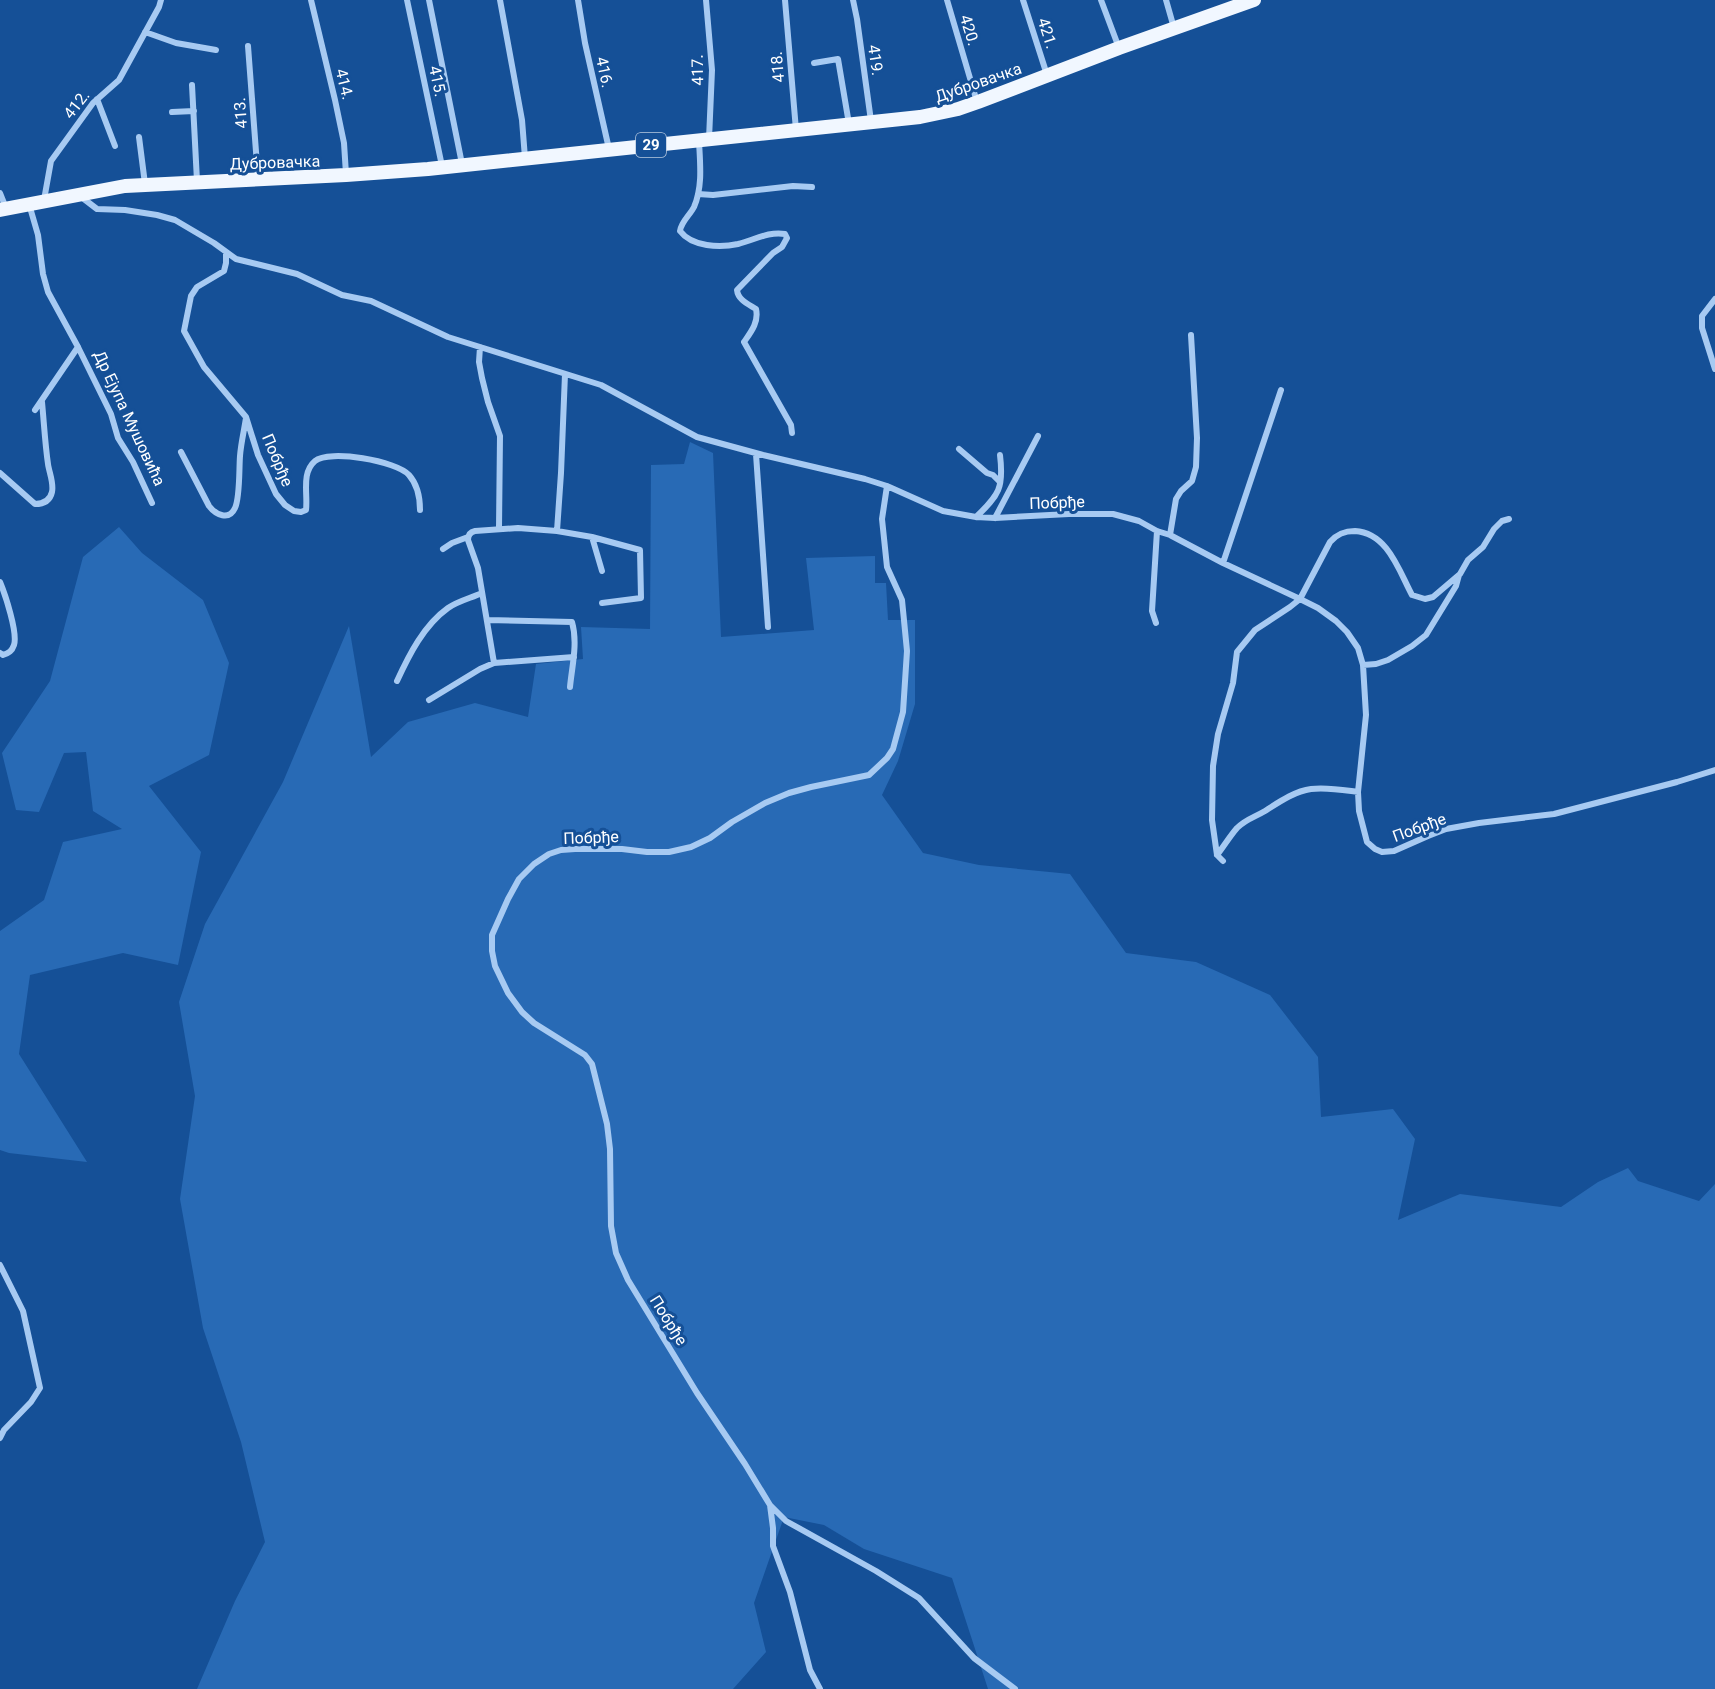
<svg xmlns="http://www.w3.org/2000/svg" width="1715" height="1689" viewBox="0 0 1715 1689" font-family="Roboto,sans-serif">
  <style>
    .green { fill: #286ab5 }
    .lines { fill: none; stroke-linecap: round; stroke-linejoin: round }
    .street { stroke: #a7caf2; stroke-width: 6 }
    .primary { stroke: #f1f7ff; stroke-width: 14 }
    .labels { text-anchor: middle; stroke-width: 6; stroke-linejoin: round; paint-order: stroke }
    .shield { fill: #155097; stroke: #b9cae0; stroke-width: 1.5 }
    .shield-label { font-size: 15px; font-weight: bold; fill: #fff }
    .street-label { font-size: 16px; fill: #fff; stroke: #155097 }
  </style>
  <rect width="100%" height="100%" fill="#155097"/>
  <!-- green -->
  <path class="green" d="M690,442L713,453L721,637L814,630L806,558L875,556V583H886L888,620H915V704L898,761L882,795L923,853L979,865L1070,874L1126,953L1196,962L1270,995L1318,1057L1321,1117L1393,1109L1415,1139L1398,1220L1460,1194L1561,1207L1598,1182L1628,1168L1638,1181L1699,1201L1715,1184V1689H988L952,1578L864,1549L824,1525L784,1517L754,1603L766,1652L733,1689H197L235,1601L265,1542L241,1442L203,1328L180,1199L195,1096L179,1002L205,924L283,782L349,626L371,757L408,722L475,703L528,717L536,664L583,659L581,627L650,629L651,465L684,464Z
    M119,527L142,553L203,600L229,663L209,755L149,786L201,852L178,965L123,953L30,975L19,1054L87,1162L9,1153L0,1150V931L44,900L63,842L122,829L93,811L86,752L64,753L39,812L16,810L2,753L50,681L83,557Z"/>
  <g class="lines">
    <!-- street -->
    <path class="street" d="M311,0L335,100L344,143L346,174
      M407,0L442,166
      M429,0L462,164
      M500,0L522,120L525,158
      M578,0L585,43L609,149
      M706,0L712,70L709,139
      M785,0L796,130
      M853,0L857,19L871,121
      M947,0L977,102
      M1023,0L1047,75
      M1101,0L1119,48
      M1166,0L1174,28
      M145,32L176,43L216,50
      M248,46L258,178
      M814,63L838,59L849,124
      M192,85L197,181
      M97,99L115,146
      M172,112L194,111
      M139,137L145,184
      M699,141C700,163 703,186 694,207C690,215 681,222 680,231C692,247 720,248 738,244C754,240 769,231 785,234L787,238L782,247L773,253L737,290C738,300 748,304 756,309C759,322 751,332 744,342L791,425L792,433
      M0,193L6,208
      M698,194L713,195L793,186L812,187
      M80,196L97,209L125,210L157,215L175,220L214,243L236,259L297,274L342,295L371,301L448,337L601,385L697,437L763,455L865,479L887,486L943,511L976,517L995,518L1069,514H1113L1139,521L1157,531L1170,535L1223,563L1300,599L1318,608L1336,621L1347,632L1358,648L1363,665L1366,715L1358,792L1359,811L1367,842L1375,849L1382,852L1394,851L1428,836L1446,829L1479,823L1554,814L1677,782L1715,770
      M44,200L51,161L93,103L119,80L159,7L161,0
      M29,204L38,235L43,274L48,292L78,347L111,414L118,438L133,462L152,503
      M226,252V263L224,271L197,287L191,296L184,331L204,367L246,417L258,455L276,494L285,505L294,511L301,512L306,510C308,494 301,473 315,461C329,449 397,461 409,475C417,484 420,498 420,510
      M1715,299L1702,316V328L1715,369
      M480,347L479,362L482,378L488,402L500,436L499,528
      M35,410L78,347
      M959,449L987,473L993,475L1000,482
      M181,452L209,506C216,515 229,521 235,508C240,498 239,469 240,456C241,443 244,431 246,418
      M756,454L768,627
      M0,473L35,504C43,504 50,501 52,492C54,483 49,472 48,464C45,443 44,423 42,402
      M976,517C999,495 1004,488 1000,455
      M995,518L1038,436
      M557,531L592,537L640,550L641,598L602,603
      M1170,535L1176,499L1181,491L1192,481L1196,467L1197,438L1191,335
      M592,537L602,571
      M443,549L452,543L468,537
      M1223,563L1281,390
      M0,582C5,594 18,633 14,645C12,651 9,653 3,655L0,653
      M487,620L572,622C578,643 572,666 570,687
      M1156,623L1152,611L1157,531
      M494,663L478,568L468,540C468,535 470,532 475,531L518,528L557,531L561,473L565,374
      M1363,665L1376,664L1388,660L1412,646L1426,635L1456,586L1459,575
      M397,681C409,655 424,625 448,608C458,601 471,598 482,593
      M429,700L480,669L494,663L574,657
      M1217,855C1224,846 1230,836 1237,828C1246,819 1255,817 1265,811C1279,802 1295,791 1311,789C1327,787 1343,790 1358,792
      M1223,861L1217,855L1212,820L1213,766L1218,734L1233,683L1237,652L1255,630L1290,607L1300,599L1330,542C1337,534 1344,531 1355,531C1388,533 1399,571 1412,595L1425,599L1433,597L1460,574L1468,560L1483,547L1494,529L1502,521L1509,519
      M0,1265L23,1311L40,1388L31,1402L4,1430L0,1438
      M770,1505L786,1521L876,1571L919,1598L974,1658L1015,1689
      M820,1689L810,1670L790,1592L773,1546V1528L770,1505L745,1464L697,1393L628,1280L616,1253L611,1226L610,1149L607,1124L592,1064L585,1055L534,1023L522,1012L508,993L495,966L492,951V935L508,899L519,879L534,864L549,854L561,850L575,849H622L647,852H669L691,847L710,838L732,822L765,803L789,793L811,787L869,775L887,758L893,749L903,712L907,651L902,600L887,567L882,519L887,486"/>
    <!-- primary -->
    <path class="primary" d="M0,210L125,186L346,175L428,169L920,117L958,109L978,102L1119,48L1254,0"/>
  </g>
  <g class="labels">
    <!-- shield labels -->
    <rect class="shield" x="636" y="133" width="30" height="24" rx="4.5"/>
    <g class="shield-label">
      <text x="651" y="150">29</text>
    </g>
    <!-- street labels -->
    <g class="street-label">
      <text transform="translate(970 30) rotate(73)" y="6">420.</text>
      <text transform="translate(1048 33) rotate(72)" y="6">421.</text>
      <text transform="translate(876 60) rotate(82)" y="6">419.</text>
      <text transform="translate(777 67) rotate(-95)" y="6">418.</text>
      <text transform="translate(697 70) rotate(-91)" y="6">417.</text>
      <text transform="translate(605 72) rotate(78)" y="6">416.</text>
      <text transform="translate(438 81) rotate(78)" y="6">415.</text>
      <text transform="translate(978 82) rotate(-19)" y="6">Дубровачка</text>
      <text transform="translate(345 84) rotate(76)" y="6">414.</text>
      <text transform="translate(76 104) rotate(-52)" y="6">412.</text>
      <text transform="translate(240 113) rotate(-94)" y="6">413.</text>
      <text transform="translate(275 162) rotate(-2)" y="6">Дубровачка</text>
      <text transform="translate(130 418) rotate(65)" y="6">Др Ејупа Мушовића</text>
      <text transform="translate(278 460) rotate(67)" y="6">Побрђе</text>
      <text transform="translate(1057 502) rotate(-2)" y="6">Побрђе</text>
      <text transform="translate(1419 827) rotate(-20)" y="6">Побрђе</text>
      <text transform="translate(591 837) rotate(-2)" y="6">Побрђе</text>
      <text transform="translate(669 1320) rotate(58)" y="6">Побрђе</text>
    </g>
  </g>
</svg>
